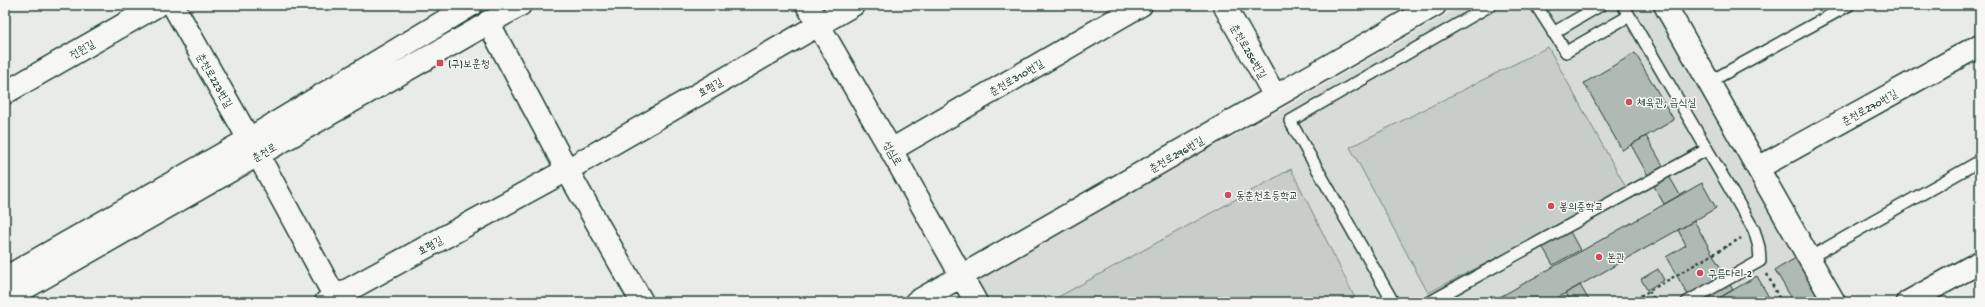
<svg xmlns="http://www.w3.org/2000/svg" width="1985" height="307" viewBox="0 0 1985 307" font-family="'Gochi Hand','Poor Story',sans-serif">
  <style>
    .built { fill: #d8dcd8 }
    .green { fill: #c7cec9; stroke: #73867e }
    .building { fill: #b0bab5; stroke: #1f3d34 }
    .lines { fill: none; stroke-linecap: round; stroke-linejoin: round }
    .service-casing { stroke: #1f3d34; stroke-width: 14 }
    .minor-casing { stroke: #1f3d34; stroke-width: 25 }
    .tertiary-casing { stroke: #1f3d34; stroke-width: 25 }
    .path { stroke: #1f3d34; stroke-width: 2.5; stroke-dasharray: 3 3; stroke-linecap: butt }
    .service { stroke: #f6f6f2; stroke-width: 11 }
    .minor { stroke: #f6f6f2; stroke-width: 22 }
    .tertiary { stroke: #f6f6f2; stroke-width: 22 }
    .poi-dot { fill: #d1495b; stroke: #f6f6f2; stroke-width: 1.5 }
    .labels { text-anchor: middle; stroke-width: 3; stroke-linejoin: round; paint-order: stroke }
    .street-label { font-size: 11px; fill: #1f3d34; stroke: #f6f6f2 }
    .poi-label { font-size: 11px; fill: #1f3d34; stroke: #f6f6f2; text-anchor: start }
  </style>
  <rect width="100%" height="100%" fill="#e9ebe7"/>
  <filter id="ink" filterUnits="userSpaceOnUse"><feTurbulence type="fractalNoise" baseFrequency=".025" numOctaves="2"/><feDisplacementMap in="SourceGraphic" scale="8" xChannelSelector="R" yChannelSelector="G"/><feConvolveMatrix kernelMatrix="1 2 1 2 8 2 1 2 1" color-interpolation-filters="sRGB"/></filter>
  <g filter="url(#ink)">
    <!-- built -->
    <path class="built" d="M1463,5H1653L1823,302H986L973,280L1281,110Z"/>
    <!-- green -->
    <path class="green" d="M1548,47L1628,191L1428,293L1350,147Z
      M1291,169L1357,302H1049Z"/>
    <!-- building -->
    <path class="building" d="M1635,53L1674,120L1622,150L1584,83Z
      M1646,136L1680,195L1664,204L1631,145Z
      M1702,183L1716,208L1694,221L1550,302H1491Z
      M1694,221L1733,290L1712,302H1692L1666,257L1686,245L1678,230Z
      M1568,228L1580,250L1553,265L1541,244Z
      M1796,258L1823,302H1794L1775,270Z
      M1658,269L1664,280L1647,290L1641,279Z
      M1757,276L1771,301L1712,302L1733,290Z
      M1580,285L1590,302H1571L1566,293Z"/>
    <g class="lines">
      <defs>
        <path id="service" d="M1536,5L1566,52L1629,16
          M1623,5L1754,230L1759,247L1760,261L1687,302
          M1553,33L1601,5
          M1709,82L1849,5
          M1809,258L1980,161
          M1393,302L1290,121L1491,5
          M1430,302L1706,150"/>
        <path id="minor" d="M173,5L258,155L335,297
          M807,5L891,150L976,302
          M1224,5L1275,96
          M1665,5L1834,302
          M488,22L567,170L642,302
          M5,93L158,5
          M891,150L1141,5
          M1758,168L1980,45
          M326,302L567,170L853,5
          M916,302L1435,5
          M1908,302L1980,262"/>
        <path id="tertiary" d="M5,287L12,274L249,139L471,5
          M5,290L20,291L520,5"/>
      </defs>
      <!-- service casing -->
      <use href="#service" class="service-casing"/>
      <!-- minor casing -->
      <use href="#minor" class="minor-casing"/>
      <!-- tertiary casing -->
      <use href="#tertiary" class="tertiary-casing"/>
      <!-- path -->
      <path class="path" d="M1767,274L1781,302
        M1649,291L1656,302
        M1630,302L1741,238"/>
      <!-- service -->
      <use href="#service" class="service"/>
      <!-- minor -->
      <use href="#minor" class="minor"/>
      <!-- tertiary -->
      <use href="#tertiary" class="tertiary"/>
    </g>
  </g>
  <!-- markers -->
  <g class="poi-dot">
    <rect x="436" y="59" width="8" height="8" rx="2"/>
    <circle cx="1629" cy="102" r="4"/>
    <circle cx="1228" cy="195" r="4"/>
    <circle cx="1551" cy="206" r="4"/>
    <circle cx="1599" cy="257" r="4"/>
    <circle cx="1700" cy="273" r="4"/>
  </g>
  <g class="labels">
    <!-- street labels -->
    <g class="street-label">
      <text transform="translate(82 49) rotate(-30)" y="4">전원길</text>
      <text transform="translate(1249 51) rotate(60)" y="4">춘천로256번길</text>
      <text transform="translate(1016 77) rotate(-30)" y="4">춘천로310번길</text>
      <text transform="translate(215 80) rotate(60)" y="4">춘천로223번길</text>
      <text transform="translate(710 87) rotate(-30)" y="4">효평길</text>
      <text transform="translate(1869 107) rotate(-29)" y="4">춘천로270번길</text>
      <text transform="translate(264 152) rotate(-30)" y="4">춘천로</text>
      <text transform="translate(893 153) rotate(60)" y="4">성심로</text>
      <text transform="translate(1176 154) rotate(-30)" y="4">춘천로296번길</text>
      <text transform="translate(430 245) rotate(-29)" y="4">효평길</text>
    </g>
    <!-- poi labels -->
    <g class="poi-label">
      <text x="448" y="67">(구)보훈청</text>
      <text x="1637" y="106">체육관, 급식실</text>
      <text x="1236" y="199">동춘천초등학교</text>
      <text x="1559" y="210">봉의중학교</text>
      <text x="1607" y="261">본관</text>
      <text x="1708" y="277">구름다리-2</text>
    </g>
  </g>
  <!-- margin -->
  <rect width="1985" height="307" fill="none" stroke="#f6f6f2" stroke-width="20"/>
  <rect x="10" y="10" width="1965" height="287" fill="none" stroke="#1f3d34" stroke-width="1.5" filter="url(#ink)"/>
</svg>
